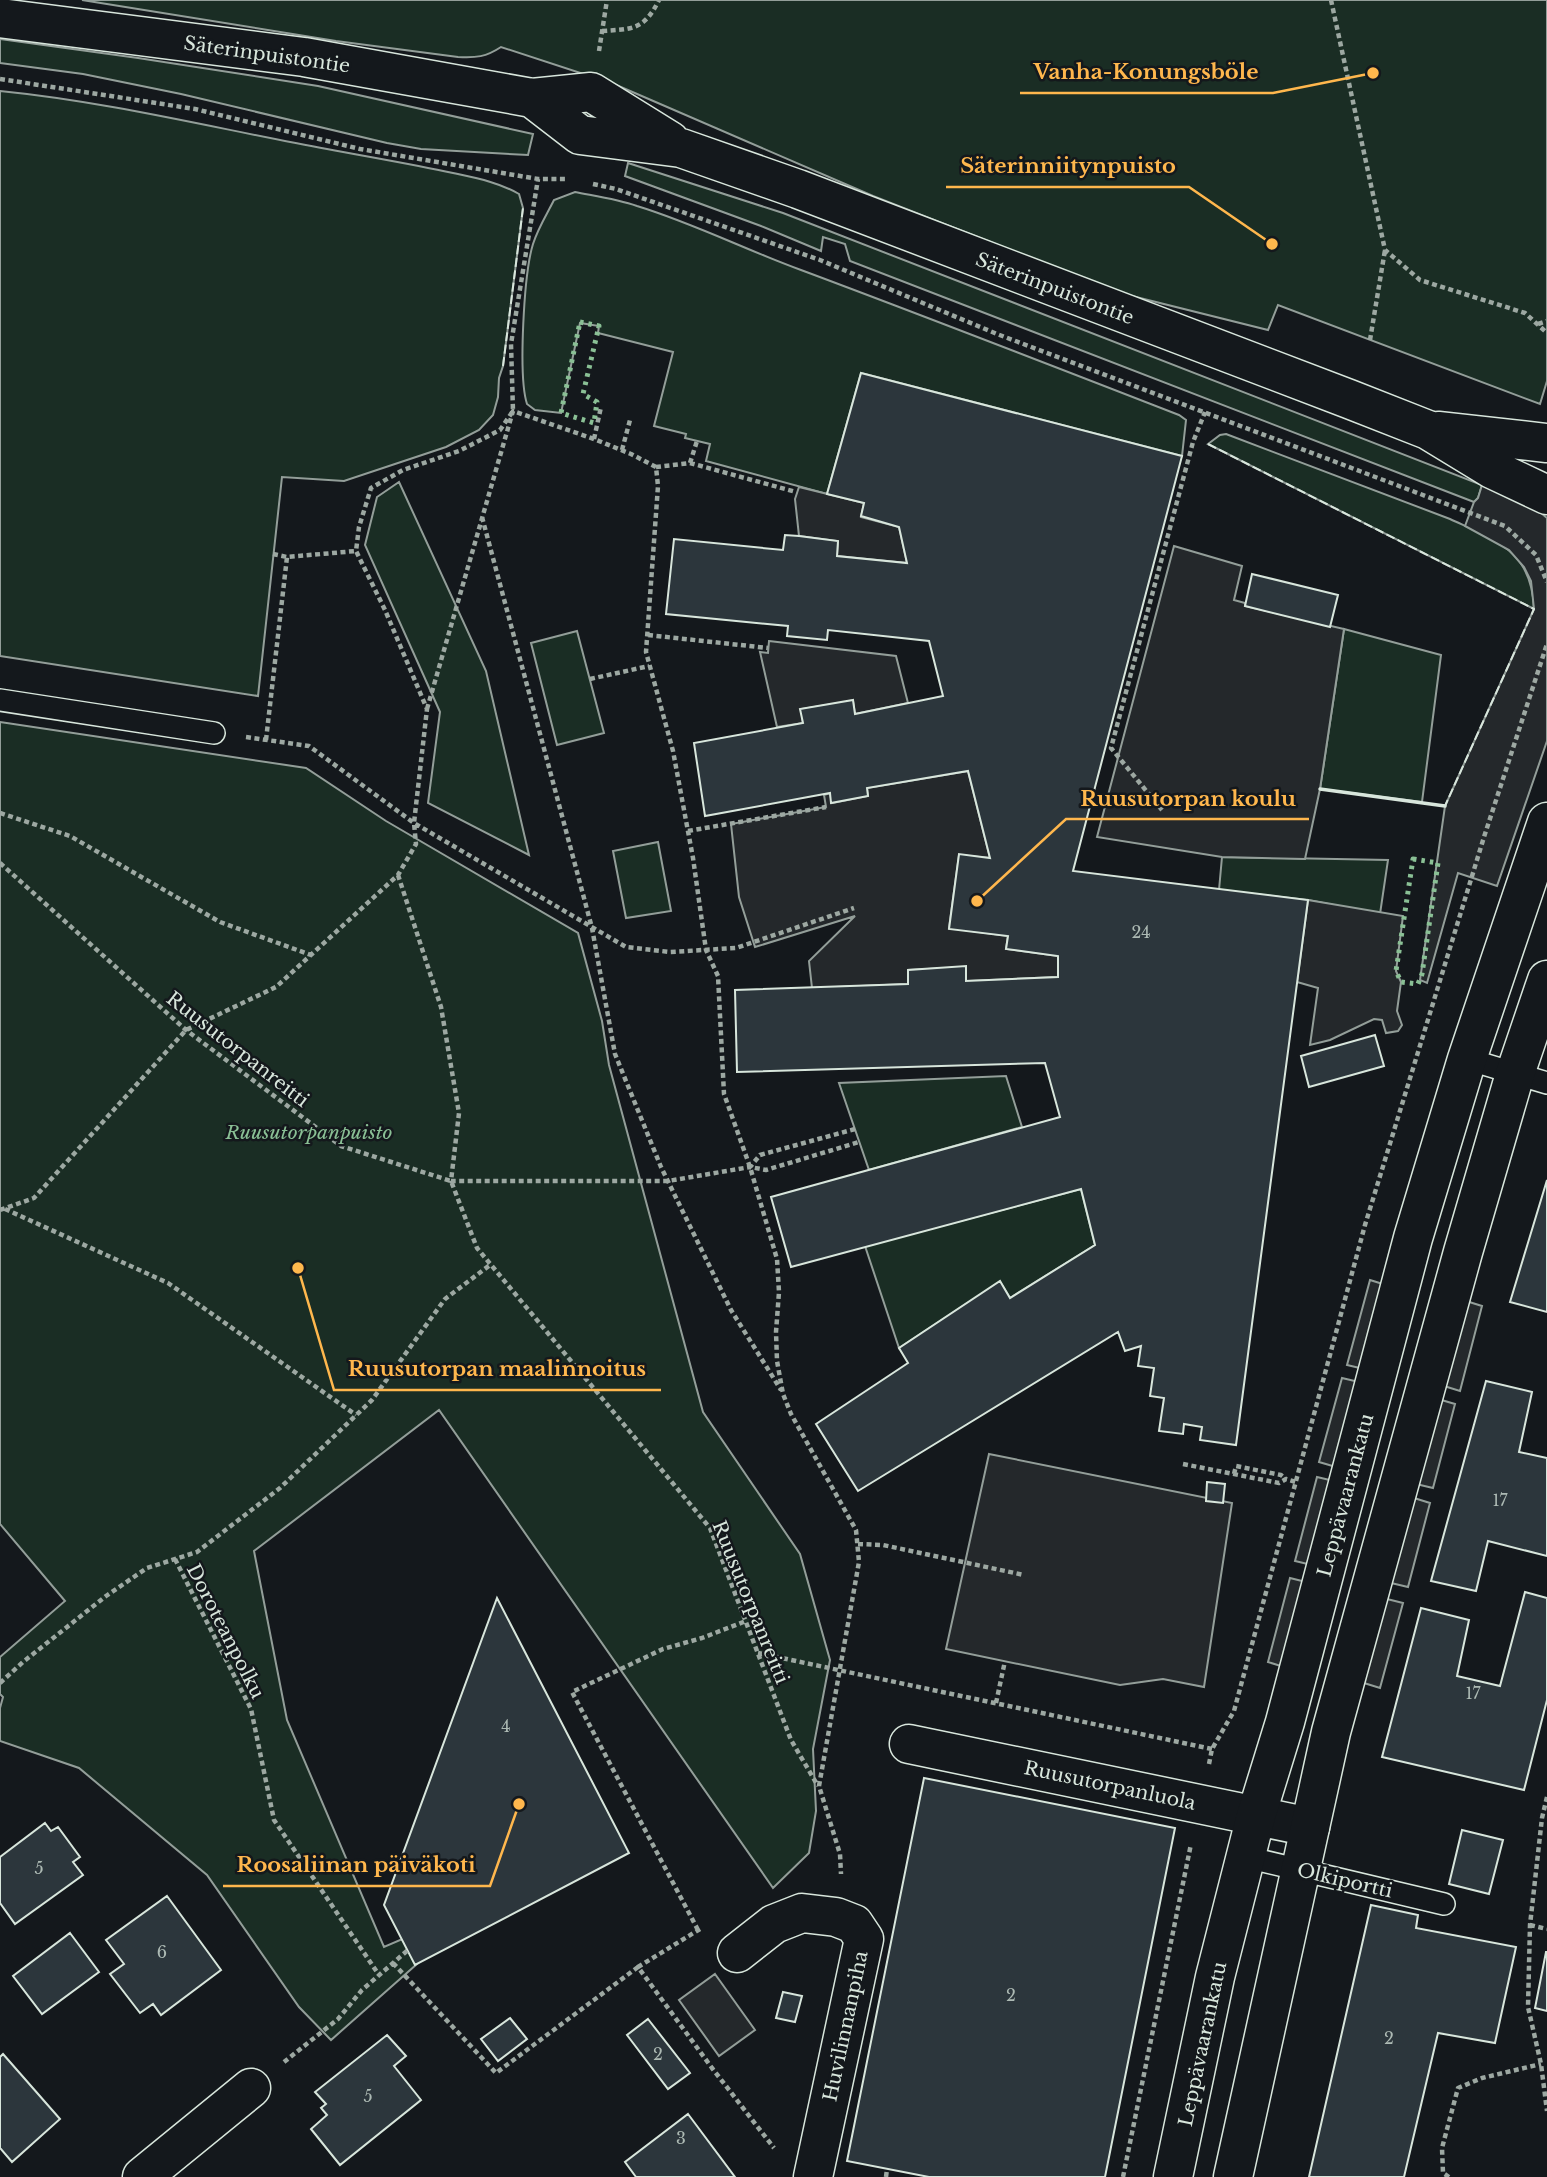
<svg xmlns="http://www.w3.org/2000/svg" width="1547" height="2177" viewBox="0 0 1547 2177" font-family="'Libre Baskerville',serif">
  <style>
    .green { fill: #1a2d24; stroke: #939e99; stroke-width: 2 }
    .parking { fill: #24282b; stroke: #939e99; stroke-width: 2 }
    .building { fill: #2c363c; stroke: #d8e6dc; stroke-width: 2 }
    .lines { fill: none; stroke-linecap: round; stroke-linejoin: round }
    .lane-casing { stroke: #d8e6dc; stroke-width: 24 }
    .street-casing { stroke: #d8e6dc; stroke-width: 41 }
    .secondary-casing { stroke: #d8e6dc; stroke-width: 41 }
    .path { stroke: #9da8a2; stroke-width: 4.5; stroke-dasharray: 5 3.5; stroke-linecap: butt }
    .lane { stroke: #14181c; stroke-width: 21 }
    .street { stroke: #14181c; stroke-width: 38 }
    .secondary { stroke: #14181c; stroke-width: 38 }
    .hedge { stroke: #8ac095; stroke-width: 5; stroke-dasharray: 3.5 5; stroke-linecap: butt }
    .fence { stroke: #d8e6dc; stroke-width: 2; stroke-dasharray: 9 3.5; stroke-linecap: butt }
    .wall { stroke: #d8e6dc; stroke-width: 3.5 }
    .labels { text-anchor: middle; stroke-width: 5; stroke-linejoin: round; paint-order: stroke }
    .number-label { font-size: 16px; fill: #adbab4 }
    .street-label { font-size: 19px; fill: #d8e6dc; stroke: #14181c }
    .park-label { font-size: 19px; font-style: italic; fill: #8ac095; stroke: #14181c }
    .leader { fill: none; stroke: #ffb74d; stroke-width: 2.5 }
    .callout-dot { fill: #ffb74d; stroke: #14181c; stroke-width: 2.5 }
    .callout-label { font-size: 21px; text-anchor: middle; font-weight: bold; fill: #ffb74d; stroke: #14181c; stroke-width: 5; stroke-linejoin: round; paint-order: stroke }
  </style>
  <rect width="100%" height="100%" fill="#14181c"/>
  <!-- green -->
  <path class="green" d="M82,0H1547V381L1540,404L1278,305L1268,330L1120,293L873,196L614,84L501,47C486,57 476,58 458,57L336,41Z
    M0,39L138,58L318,86L533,134L528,155L421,149L387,143L181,94L83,74L0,63Z
    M0,91C110,102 218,129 327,149C369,157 411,164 453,173C476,178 498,182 519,194L523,208L503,366L499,378L498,397L493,415L479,430L446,447L344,481L282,477L258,696L0,656Z
    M628,163L783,213L1482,485L1478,498L1474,502L850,261L845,244L823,237L821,251L761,226L625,176Z
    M575,192C595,196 617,199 637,206C693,223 746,250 801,270C927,317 1053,366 1179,415L1186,420L1182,456L861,373L827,494L706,461L710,444L685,438L686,434L654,426L673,352L598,333L599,326L580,323L561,413L535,410L527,404C518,376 524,273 533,244C538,228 547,214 554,200Z
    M1226,434L1450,519C1497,541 1532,551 1534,609L1208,444L1220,435Z
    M399,482L486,671L529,855L428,803L440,712L365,545L377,497Z
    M1344,629L1441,655L1422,802L1320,789Z
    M577,631L604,733L557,745L531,643Z
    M0,722L306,768L386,821L578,933L602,1021L609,1065L703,1412L800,1554L830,1660L813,1749L816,1811L809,1853L773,1888L439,1410L254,1551L287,1720L384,1947L414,1934L426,1956L331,2040L299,2007L207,1875L79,1768L0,1741V1708L3,1697L0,1694V1657L65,1601L0,1524Z
    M658,842L671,911L626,918L613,851Z
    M1222,857L1388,860L1380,914L1308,900L1219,890Z
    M1006,1076L1022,1127L869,1170L839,1083Z
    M1081,1189L1095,1245L1010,1298L1000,1282L899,1348L865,1246Z"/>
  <!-- parking -->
  <path class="parking" d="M1482,485L1534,507L1547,518V741L1497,886L1458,873L1427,983L1420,980L1445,806L1534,609L1531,581L1524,567L1509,550L1465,526L1474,502L1478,498Z
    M799,487L864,503L861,517L899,527L907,563L837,556L838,541L799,536L795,499Z
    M1174,546L1242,566L1234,600L1245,603V606L1344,629L1320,789L1305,859L1222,857L1097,837Z
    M769,641L896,656L908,703L855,714L853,701L801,709L803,723L777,727L760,652L768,653Z
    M968,771L990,858L959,855L949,928L1008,936L1006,949L1058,956V977L966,981V967L908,970V984L812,988L809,961L855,916L755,947L739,897L731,824L826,807L824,795L830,793L832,803L868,796L867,788Z
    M1308,900L1403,916L1396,971L1401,982L1397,1011L1402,1025L1398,1031L1386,1033L1382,1020L1374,1019L1330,1040L1310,1045L1318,988L1297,982Z
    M1370,1280L1386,1285L1364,1369L1347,1365Z
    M1466,1301L1482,1306L1460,1391L1444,1386Z
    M1342,1378L1359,1382L1336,1467L1319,1462Z
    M1438,1399L1455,1404L1433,1488L1416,1484Z
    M989,1454L1232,1503L1204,1687L1163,1679L1120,1685L946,1649Z
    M1317,1477L1334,1481L1312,1565L1295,1561Z
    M1414,1498L1430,1503L1408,1587L1391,1583Z
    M1290,1578L1306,1582L1284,1667L1268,1662Z
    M1387,1599L1403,1603L1380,1688L1364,1683Z
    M715,1974L755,2030L719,2056L679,2000Z"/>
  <!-- building -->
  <path class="building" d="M861,373L1182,456L1073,871L1308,900L1236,1445L1200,1440L1202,1427L1184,1424L1183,1434L1159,1431L1164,1398L1150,1396L1154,1368L1138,1366L1141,1346L1125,1351L1118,1332L858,1491L816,1424L908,1363L899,1348L1000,1281L1010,1298L1095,1245L1081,1189L791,1267L771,1197L1060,1117L1045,1063L737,1072L735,990L908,984V970L966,966V981L1058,977V956L1006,949L1008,936L949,929L959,854L990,858L968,771L867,788L868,796L831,803L830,793L705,816L694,743L803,723L800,709L853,700L855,714L943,696L929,641L828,630L827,640L787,636L788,626L666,614L674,539L783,550L785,535L799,536L838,541L837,556L907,563L899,527L861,516L864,503L827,494Z
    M1252,574L1338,595L1330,627L1245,606Z
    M1375,1035L1384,1066L1309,1087L1301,1056Z
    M1547,1180V1312L1510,1302Z
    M1486,1381L1532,1392L1519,1452L1547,1458V1556L1488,1541L1476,1591L1431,1581Z
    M1207,1482L1225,1484L1223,1503L1206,1501Z
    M1525,1592L1547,1598V1700L1524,1790L1382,1757L1421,1608L1469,1620L1457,1676L1500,1686Z
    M497,1598L629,1853L415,1965L384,1905Z
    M924,1778L1175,1828L1105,2177H929L847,2161Z
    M45,1823L51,1831L58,1827L80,1857L73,1862L83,1875L15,1924L0,1903V1857Z
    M1462,1830L1503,1840L1489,1894L1449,1884Z
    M167,1896L221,1970L161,2015L153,2004L140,2013L110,1974L124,1964L106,1940Z
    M1371,1905L1418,1915L1416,1928L1516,1947L1495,2043L1438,2033L1404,2177H1309Z
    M70,1933L99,1972L42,2014L13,1976Z
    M1546,1952H1547V2011L1535,2008Z
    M783,1992L802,1996L795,2022L776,2018Z
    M510,2018L527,2039L498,2061L481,2039Z
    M648,2019L690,2073L668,2089L627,2035Z
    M387,2035L406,2056L394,2066L421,2100L340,2165L311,2129L327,2115L321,2108L326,2104L315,2092Z
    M3,2054L60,2119L12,2162L0,2148V2057Z
    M688,2114L735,2177H636L625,2162Z"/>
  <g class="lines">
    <defs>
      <path id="lane" d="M0,700L214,733
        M1467,1059L1547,1083
        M1246,1857L1444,1904"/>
      <path id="street" d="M909,1744L1310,1827
        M737,1953L774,1924L802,1913L836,1917L854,1924L864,1939L813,2177
        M142,2177L251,2088"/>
      <path id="secondary" d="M0,18L304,57L532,98L591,92L670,141
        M532,98L580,135L681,148L798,189L1349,399L1428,430L1492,469L1547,495
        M1438,431L1547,443
        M1173,2177L1215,1977L1256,1816L1285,1722L1413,1238L1467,1059L1547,822
        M1233,2177L1331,1732L1463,1252L1515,1074L1547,980"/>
    </defs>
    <!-- lane casing -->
    <use href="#lane" class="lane-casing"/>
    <!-- street casing -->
    <use href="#street" class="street-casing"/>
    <!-- secondary casing -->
    <use href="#secondary" class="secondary-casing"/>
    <!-- path -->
    <path class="path" d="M1331,0L1385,250L1420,280L1525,313L1547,333
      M602,31C633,29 644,30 659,0
      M599,51L607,0
      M0,79L195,109L360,149L538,179H567
      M593,184L616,189L820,260L997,334L1505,526L1536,555L1547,582
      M1538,324L1547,321
      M1370,340L1385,250
      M594,439L601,407
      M622,450L630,420
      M690,463L697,441
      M656,467L690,463L796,492
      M482,517L592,928L615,1054L661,1167L731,1310L781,1390
      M273,554L287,557L356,551
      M648,635L768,648
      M590,679L649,666
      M427,709L513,411L594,439L631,454L656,467L658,486L646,652L673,751L693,858L706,950L718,976L724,1094L750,1167L777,1259L779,1292L776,1332L777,1361L783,1394L791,1414L856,1530L859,1562L819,1786L840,1854L841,1874
      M246,737L309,746L414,823L626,947L670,952L736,948L854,908
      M266,740L287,557
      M1162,810L1111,748L1193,442L1205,412
      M0,813L70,836L220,922L311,955
      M688,831L826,807
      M0,863L186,1030L341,1146L451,1181L477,1248L710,1528L791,1740L818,1786
      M398,875L441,1007L459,1113L451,1181H668L750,1167
      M855,1129L760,1155L750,1167L766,1170L859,1142
      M5,1209L168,1283L356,1415
      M0,1210L34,1198L186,1030L276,987L398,875L416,844L414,823L427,709L385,610L356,551L359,527L371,488L403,470L459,451L500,430L513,411L511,344L538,179
      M1183,1464L1279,1483L1286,1479L1296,1482
      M1234,1474L1236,1466L1281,1475L1286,1479
      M858,1544L883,1545L1024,1575
      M175,1559L251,1709L274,1820L379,1975
      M758,1653L1212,1749
      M0,1683L23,1662L106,1596L147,1568L197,1552L280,1488L372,1400L445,1299L490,1265
      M996,1703L1005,1661
      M1209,1764L1212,1749L1234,1711L1365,1225L1484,837L1547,644
      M1547,1797L1542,1818L1530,1925L1528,2007L1541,2064L1547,2111
      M1530,1925L1547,1929
      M700,1929L638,1967L712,2068L774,2148
      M698,1930L572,1692L663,1649L702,1638L746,1621
      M393,1963L496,2073L638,1967
      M284,2062L338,2019L362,1990L408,1950
      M886,2177L887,2169
      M1123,2177L1191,1844
      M1449,2177L1443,2173L1442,2148L1458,2088L1482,2078L1541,2064"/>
    <!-- lane -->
    <use href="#lane" class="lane"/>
    <!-- street -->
    <use href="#street" class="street"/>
    <!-- secondary -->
    <use href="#secondary" class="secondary"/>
    <!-- hedge -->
    <path class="hedge" d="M580,322L599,326L583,394L597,402L594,423L561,413Z
      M1413,859L1438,863L1422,974L1418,984L1401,982L1396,971Z"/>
    <!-- fence -->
    <path class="fence" d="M503,366L523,208
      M1208,444L1534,609L1445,806"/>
    <!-- wall -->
    <path class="wall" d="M1320,789L1445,806"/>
  </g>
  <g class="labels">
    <!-- number labels -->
    <g class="number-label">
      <text x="1141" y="938">24</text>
      <text x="1500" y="1506">17</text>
      <text x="1473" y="1699">17</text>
      <text x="506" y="1732">4</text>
      <text x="39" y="1874">5</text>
      <text x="162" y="1958">6</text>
      <text x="1011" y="2001">2</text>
      <text x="1389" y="2044">2</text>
      <text x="658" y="2060">2</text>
      <text x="368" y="2102">5</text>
      <text x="681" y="2144">3</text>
    </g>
    <!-- street labels -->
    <g class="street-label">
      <text transform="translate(267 54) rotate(8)" y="7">Säterinpuistontie</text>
      <text transform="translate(1055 288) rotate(21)" y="7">Säterinpuistontie</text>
      <text transform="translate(238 1049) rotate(38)" y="7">Ruusutorpanreitti</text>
      <text transform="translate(1345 1495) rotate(-75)" y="7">Leppävaarankatu</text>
      <text transform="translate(751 1602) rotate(68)" y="7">Ruusutorpanreitti</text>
      <text transform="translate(226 1631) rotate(63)" y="7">Doroteanpolku</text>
      <text transform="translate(1110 1785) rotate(12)" y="7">Ruusutorpanluola</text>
      <text transform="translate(1345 1880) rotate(13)" y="7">Olkiportti</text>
      <text transform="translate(845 2026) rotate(-78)" y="7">Huvilinnanpiha</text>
      <text transform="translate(1202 2044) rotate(-78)" y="7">Leppävaarankatu</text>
    </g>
    <!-- park labels -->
    <g class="park-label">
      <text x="309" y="1139">Ruusutorpanpuisto</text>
    </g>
  </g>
  <!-- callouts -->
  <path class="leader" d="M1373 73L1273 93H1020M1272 244L1189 187H946M977 901L1066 819H1309M298 1268L334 1390H661M519 1804L490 1886H223"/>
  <g class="callout-dot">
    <circle cx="1373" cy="73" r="7"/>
    <circle cx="1272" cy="244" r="7"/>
    <circle cx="977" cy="901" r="7"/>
    <circle cx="298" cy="1268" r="7"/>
    <circle cx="519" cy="1804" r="7"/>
  </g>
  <g class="callout-label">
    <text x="1146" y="79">Vanha-Konungsböle</text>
    <text x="1068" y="173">Säterinniitynpuisto</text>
    <text x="1188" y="806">Ruusutorpan koulu</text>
    <text x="497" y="1376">Ruusutorpan maalinnoitus</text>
    <text x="356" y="1872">Roosaliinan päiväkoti</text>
  </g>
</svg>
